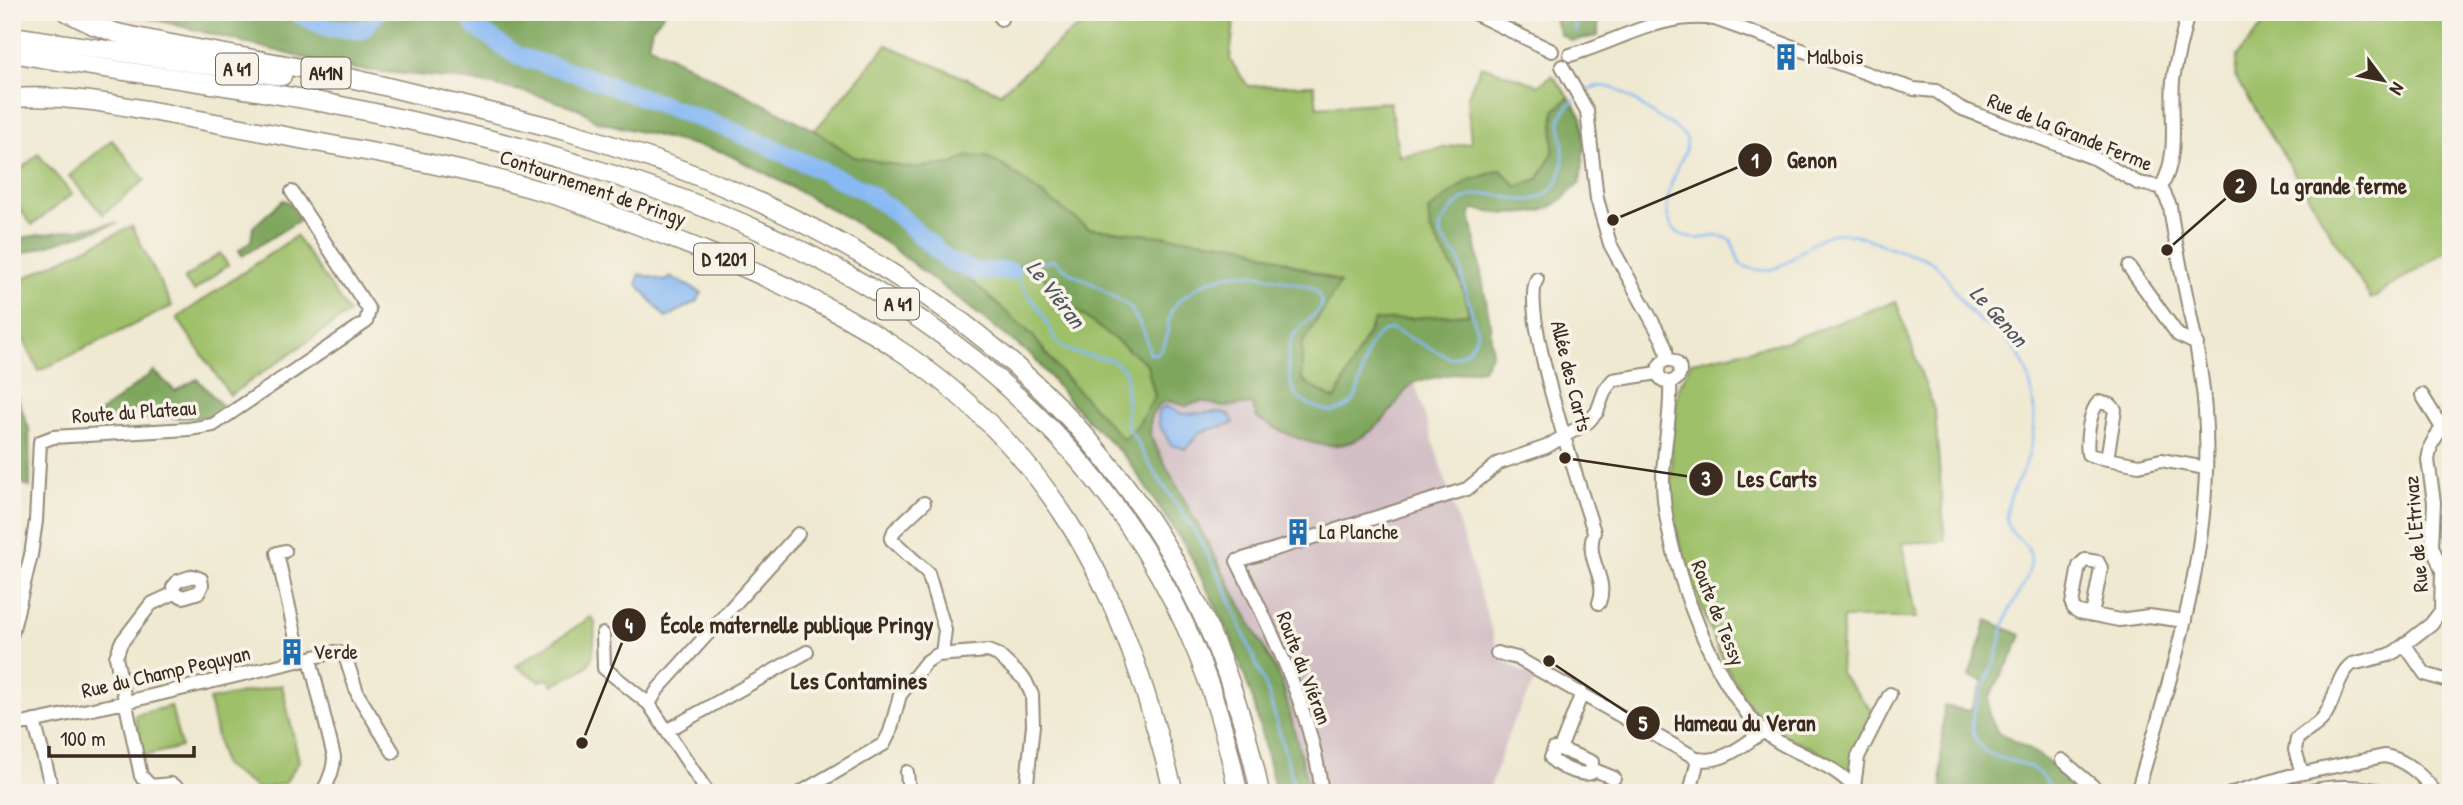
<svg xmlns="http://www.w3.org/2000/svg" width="2463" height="805" viewBox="0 0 2463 805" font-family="'Patrick Hand',sans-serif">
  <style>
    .industrial { fill: #d2bec5 }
    .green { fill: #9ec069; stroke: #6c7544; stroke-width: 2 }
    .forest { fill: #7ea65d; stroke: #5c683e; stroke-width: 2; fill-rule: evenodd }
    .water { fill: #88b9f4; stroke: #627289; stroke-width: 2 }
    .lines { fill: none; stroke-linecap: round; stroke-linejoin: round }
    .stream { stroke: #88b9f4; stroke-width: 2.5 }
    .river { stroke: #88b9f4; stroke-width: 18 }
    .minor-casing { stroke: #958a78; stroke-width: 16 }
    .highway-casing { stroke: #958a78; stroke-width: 21 }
    .minor { stroke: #fff; stroke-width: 12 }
    .highway { stroke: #fff; stroke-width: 18 }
    .labels { text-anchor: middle; stroke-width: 7; stroke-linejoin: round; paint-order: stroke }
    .shield { fill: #f7f3e8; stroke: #73665b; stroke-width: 2 }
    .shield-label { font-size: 19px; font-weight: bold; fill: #3b2a1e }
    .poi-label { font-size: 21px; fill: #3b2a1e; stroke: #f7f3e8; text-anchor: start }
    .street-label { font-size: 21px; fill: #3b2a1e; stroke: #f7f3e8 }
    .water-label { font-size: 23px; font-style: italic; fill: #52555e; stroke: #f7f3e8 }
    .quarter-label { font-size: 24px; font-weight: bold; fill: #3b2a1e; stroke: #f7f3e8 }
    .leader { fill: none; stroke: #3b2a1e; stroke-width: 2.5 }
    .callout-dot { fill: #3b2a1e; stroke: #f7f3e8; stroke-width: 2.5 }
    .mark-label { font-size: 21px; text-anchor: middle; font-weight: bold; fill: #fff }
    .callout-label { font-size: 23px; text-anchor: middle; font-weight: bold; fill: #3b2a1e; stroke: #f7f3e8; stroke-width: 7; stroke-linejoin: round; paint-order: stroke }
  </style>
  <rect width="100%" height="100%" fill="#f7f3e8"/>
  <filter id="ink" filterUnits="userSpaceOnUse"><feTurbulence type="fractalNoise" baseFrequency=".0143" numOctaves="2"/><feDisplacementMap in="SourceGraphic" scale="14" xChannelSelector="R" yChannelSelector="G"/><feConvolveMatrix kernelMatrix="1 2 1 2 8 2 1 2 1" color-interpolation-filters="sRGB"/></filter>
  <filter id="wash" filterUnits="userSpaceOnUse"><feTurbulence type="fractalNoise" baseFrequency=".00686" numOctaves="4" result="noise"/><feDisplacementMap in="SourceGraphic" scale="28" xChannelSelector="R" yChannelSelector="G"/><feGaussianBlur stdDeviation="1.57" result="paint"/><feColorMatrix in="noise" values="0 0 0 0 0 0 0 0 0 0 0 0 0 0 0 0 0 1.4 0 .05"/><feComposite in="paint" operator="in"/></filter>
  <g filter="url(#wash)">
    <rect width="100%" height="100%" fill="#efe9d1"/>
    <!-- industrial -->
    <path class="industrial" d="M1415,383L1501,660L1536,679L1512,724L1488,793H1310L1282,682L1150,436L1151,415L1161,404L1168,401L1186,406L1203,401L1222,407L1252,404L1392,410Z"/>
    <!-- green -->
    <path class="green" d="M1183,12H1235L1230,60L1248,86L1314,85L1317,107L1390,102L1399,156L1471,143L1467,98L1481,66L1539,85L1552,75L1569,97L1554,111L1553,153L1538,179L1517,187L1501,170L1467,181L1430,230L1461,282L1469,314L1374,321L1335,400L1302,380V344L1340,282L1243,245L1088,228L1005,167L968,156L953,164L910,168L854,157L815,130L887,45L1000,93L1068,34L1099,16Z
      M2274,12H2451V248L2371,299L2235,76L2237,56Z
      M112,140L145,180L103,214L69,176Z
      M38,154L72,194L32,225L12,200V177Z
      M132,226L172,306L39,371L12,316V284Z
      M296,236L349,313L230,395L177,318Z
      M220,253L228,265L194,291L184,279Z
      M1037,263L1054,293L1147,364L1155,397C1144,412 1139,430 1122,439L1058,369L1032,335L967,278L991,269Z
      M1896,301L1935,413L1945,541L1902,543L1917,618H1843L1840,673L1874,713L1857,746L1853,774L1815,750L1772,730L1744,699L1721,657L1686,568L1673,520L1671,447L1678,389L1691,362L1784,342Z
      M591,617L595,622C593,670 595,663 553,685L548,679L540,681L516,666Z
      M282,685L299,761L285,783L259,790L223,765L209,700Z
      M171,706L181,747L144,756L135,715Z"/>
    <!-- forest -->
    <path class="forest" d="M126,12H665L652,28L648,45L815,130L854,157L910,168L953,164L968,156L987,157L1005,167L1088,228L1243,245L1340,283L1302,344V380L1335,400L1374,321L1469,314L1461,282L1430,230L1428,211L1467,181L1501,170L1517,187L1538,179L1553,153L1554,111L1569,97L1582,117L1584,149L1580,183C1571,191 1560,203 1549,208C1532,216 1493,215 1476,209L1470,213L1490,322L1492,353L1483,369C1471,371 1422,379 1414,383C1406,388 1391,412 1383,420C1342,464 1301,442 1257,418L1252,404L1222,407L1203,401L1186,406L1168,401L1160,404L1151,415L1150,436L1282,682L1310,793H1276L1253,700L1228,631L1187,549L1127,459L1073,405L1032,356L890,246L849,219L771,176L723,152L596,121L580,109L530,93L467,80L343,68ZM1036,263L1054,293L1147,364L1155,397C1144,412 1139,429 1123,439L1058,369L1032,335L968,278L991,269Z
      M1552,12H1598V36L1572,41L1560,34Z
      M283,200L289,202L301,219L242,256L239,250L251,241L253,227Z
      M118,223L12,257V239Z
      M154,371L175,391L197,379L223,407L212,417L91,420Z
      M12,382L29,429L30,487L12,478Z
      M1987,620L2021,635L2014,653L1989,697V715L1997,732L2029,749L2096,793H1942L1941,754L1944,706L1970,711L1984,681L1969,677Z"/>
    <!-- water -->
    <path class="water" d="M639,274L666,281L671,277L702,293L697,301L666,318L637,284Z
      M1165,406L1182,414L1222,412L1230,415L1234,423L1200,432L1186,449L1171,445L1159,424L1158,412Z"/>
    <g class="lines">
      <!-- stream -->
      <path class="stream" d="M1576,31L1574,22L1586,12
        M1583,93C1608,73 1636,103 1656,116C1668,123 1678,128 1687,139C1688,152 1679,161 1675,174C1667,194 1659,225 1684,236C1701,244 1712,230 1731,240L1740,264C1782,286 1798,244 1829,235C1852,228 1874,243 1895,249C1906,253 1920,255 1930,261C1950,274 1955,298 1972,314C1984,326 2002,333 2013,347C2037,378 2039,428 2026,463C2019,481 2006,498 2007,518C2008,545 2042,537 2027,577C2022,590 2013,601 2008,614C2002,628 2001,641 1997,655C1990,680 1962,714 1976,740C1986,760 2013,759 2031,767C2042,773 2047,785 2057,793
        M1041,263L1054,260L1072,274L1092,283L1130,307L1144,332L1150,353L1156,354C1172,343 1164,326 1172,310C1176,301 1188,294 1196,288C1239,261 1266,278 1311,287C1319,293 1322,298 1321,308C1313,317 1299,326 1293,336C1286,349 1287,384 1297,396C1305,405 1321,409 1332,412C1341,409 1350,407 1355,398C1366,377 1360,334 1392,329L1450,358C1465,355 1475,346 1477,331L1462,279V268L1458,258L1441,237L1440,227C1478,158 1516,224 1552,189C1565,177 1564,154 1562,137C1562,132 1559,126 1560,121C1561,113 1569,105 1575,100
        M1011,271L1042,313L1054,337L1062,347L1076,353L1112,360L1126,371L1127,425L1151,467L1192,527L1222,581L1268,692L1296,793
        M1011,271L1027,269"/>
      <!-- river -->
      <path class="river" d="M299,12L300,15L328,28L361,30L378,12
        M469,12L474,26L517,56L579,74L728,129L768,146L865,191L896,213L948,260L973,271H1011"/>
    </g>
  </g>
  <g filter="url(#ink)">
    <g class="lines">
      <defs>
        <path id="minor" d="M1472,12L1552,51
          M1001,19L1003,12
          M1570,55C1619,41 1663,11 1715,19L1877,77L1914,89L1936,91L1960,108L2096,159L2138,183L2161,187
          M1562,66L1587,111L1597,199L1610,244L1662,339L1666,349L1667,360
          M2129,267L2178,335L2197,344
          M1537,279C1519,312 1581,489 1594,532C1584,561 1609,577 1599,603
          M1658 371a11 11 0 1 1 22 0a11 11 0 1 1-22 0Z
          M1670,383C1672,417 1662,450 1663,484C1665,554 1709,674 1757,725C1785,755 1835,759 1858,793
          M2422,395L2442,428
          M2107,459L2115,410L2111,405L2099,402C2089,411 2086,441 2088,454L2092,456L2139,465L2161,460L2206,468
          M924,503L894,531L891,539L928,573L945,630L942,654
          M285,551L277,553L301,661
          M175,593L173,587L178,581L193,576L201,579L202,585L199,592L183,597L175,593L151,604L121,643L116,657L141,776L151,786L171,784L186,793
          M2092,615L2101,568L2098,562L2085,560L2079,566L2072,604L2074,609L2079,612L2119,620L2149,616L2185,621
          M12,633L31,555L36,521L40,442L53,437L189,429L213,425L366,322L369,310L292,192
          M603,634L604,668L649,704
          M2405,645L2425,674L2451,682
          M1497,653L1517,658L1698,759C1723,764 1744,744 1763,732
          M310,659L334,757C334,770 329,781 322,793
          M34,721L50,781
          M12,726L126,702L335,652L340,653L346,659L358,695L393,752
          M668,730L807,652
          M1560,749L1592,762L1591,773C1580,776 1558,767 1551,758L1554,749H1560L1582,693
          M2062,760L2101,793
          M1592,769L1614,778
          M907,772L909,793
          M2302,773L2295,750L2297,739C2305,731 2316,727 2323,718C2335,703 2337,674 2352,664L2389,655L2396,651L2431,624L2441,611L2442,571L2432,546L2434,502L2428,460L2431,445L2451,413
          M1854,787L1858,757L1890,694
          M708,793L649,704L658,689L798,534
          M800,793L884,744L890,732L900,695L926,662L937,655L988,651L998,655L1025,680L1032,695L1033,725L1026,793
          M1322,793C1312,712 1273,634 1237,561L1467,489L1499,463L1546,447L1588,422L1597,412L1605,390L1613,380L1658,373
          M1690,793L1698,759
          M2137,793C2173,668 2215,543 2205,411C2200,342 2179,275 2170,206L2161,187C2180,156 2170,116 2173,81C2176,58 2183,35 2188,12
          M2232,793L2289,776L2384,756C2406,759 2423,776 2436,793
          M2305,793C2333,783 2363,787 2392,793"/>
        <path id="highway" d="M67,12L93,25L117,33C184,48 253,58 321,72C369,81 417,95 465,106C501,115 537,123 572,133C907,232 1188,433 1260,793
          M12,36L282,76
          M12,53C116,72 222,83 326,103C636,164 967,265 1144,549C1190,623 1222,707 1238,793
          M12,98C67,94 120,105 173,115C226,125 279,135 332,145C405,158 477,172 548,193C602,210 654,231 707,252C855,313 978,381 1067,520C1122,606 1148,695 1174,793"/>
      </defs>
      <!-- minor casing -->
      <use href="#minor" class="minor-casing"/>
      <!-- highway casing -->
      <use href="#highway" class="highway-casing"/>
      <!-- minor -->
      <use href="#minor" class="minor"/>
      <!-- highway -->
      <use href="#highway" class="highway"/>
    </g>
  </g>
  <!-- icons -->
  <defs>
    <symbol id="building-bare" viewBox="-9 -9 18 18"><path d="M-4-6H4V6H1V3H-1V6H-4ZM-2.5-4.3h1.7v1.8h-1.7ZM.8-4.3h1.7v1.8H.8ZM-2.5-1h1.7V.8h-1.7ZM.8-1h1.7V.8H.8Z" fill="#1f6fb2" stroke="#f7f3e8" stroke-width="2.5" paint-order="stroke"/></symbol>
  </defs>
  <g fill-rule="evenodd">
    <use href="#building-bare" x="1767" y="38" width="38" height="38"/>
    <use href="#building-bare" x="1279" y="513" width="38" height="38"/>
    <use href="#building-bare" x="273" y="633" width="38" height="38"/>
  </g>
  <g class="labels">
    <!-- shield labels -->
    <g class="shield">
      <rect x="216" y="53.5" width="42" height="31" rx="5"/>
      <rect x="301.5" y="57.5" width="49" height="31" rx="5"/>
      <rect x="694" y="243.5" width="60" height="31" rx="5"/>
      <rect x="877" y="288.5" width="42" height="31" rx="5"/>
    </g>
    <g class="shield-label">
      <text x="237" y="76">A 41</text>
      <text x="326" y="80">A41N</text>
      <text x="724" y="266">D 1201</text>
      <text x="898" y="311">A 41</text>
    </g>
    <!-- poi labels -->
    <g class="poi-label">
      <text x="1807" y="64">Malbois</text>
      <text x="1319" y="539">La Planche</text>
      <text x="313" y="659">Verde</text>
    </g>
    <!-- street labels -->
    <g class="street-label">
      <text transform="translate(2070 132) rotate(22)" y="7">Rue de la Grande Ferme</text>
      <text transform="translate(593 188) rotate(19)" y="7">Contournement de Pringy</text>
      <text transform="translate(1571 376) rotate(76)" y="7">Allée des Carts</text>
      <text transform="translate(134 412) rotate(-4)" y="7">Route du Plateau</text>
      <text transform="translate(2416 534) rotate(-95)" y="7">Rue de l'Etrivaz</text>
      <text transform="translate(1718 613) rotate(68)" y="7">Route de Tessy</text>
      <text transform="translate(1304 668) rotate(69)" y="7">Route du Viéran</text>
      <text transform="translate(166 672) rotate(-13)" y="7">Rue du Champ Pequyan</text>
    </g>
    <!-- water labels -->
    <g class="water-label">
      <text transform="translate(1056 294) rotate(52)" y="8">Le Viéran</text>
      <text transform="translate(1999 316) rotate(48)" y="8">Le Genon</text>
    </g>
    <!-- quarter labels -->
    <g class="quarter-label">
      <text x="859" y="689">Les Contamines</text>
    </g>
  </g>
  <!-- callouts -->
  <path class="leader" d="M1613 220L1755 160M2167 250L2240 186M1565 458L1706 479M582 743L629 625M1549 661L1643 723"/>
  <g class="callout-dot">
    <circle cx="1613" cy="220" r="7"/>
    <circle cx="2167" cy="250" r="7"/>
    <circle cx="1565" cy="458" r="7"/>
    <circle cx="582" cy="743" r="7"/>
    <circle cx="1549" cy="661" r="7"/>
    <circle cx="1755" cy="160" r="18"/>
    <circle cx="2240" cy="186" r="18"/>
    <circle cx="1706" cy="479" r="18"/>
    <circle cx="629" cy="625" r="18"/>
    <circle cx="1643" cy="723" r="18"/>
  </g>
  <g class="mark-label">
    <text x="1755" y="168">1</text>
    <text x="2240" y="193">2</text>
    <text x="1706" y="486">3</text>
    <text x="629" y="633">4</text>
    <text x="1643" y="731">5</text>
  </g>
  <g class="callout-label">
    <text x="1812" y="168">Genon</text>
    <text x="2339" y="194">La grande ferme</text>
    <text x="1777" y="487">Les Carts</text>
    <text x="797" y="633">École maternelle publique Pringy</text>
    <text x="1745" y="731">Hameau du Veran</text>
  </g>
  <!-- margin -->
  <rect width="2463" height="805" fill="none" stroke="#f7f3e8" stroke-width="42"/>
  <!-- north arrow -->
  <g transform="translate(2383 80) rotate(122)" stroke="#f7f3e8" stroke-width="5" paint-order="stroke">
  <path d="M0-5L12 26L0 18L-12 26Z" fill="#3b2a1e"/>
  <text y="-10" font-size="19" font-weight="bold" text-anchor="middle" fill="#3b2a1e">N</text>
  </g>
  <!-- scale -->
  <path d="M49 746v10h145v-10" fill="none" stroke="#3b2a1e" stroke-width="3.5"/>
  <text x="60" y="746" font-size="21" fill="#3b2a1e" stroke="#f7f3e8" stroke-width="5" paint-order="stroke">100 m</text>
</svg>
